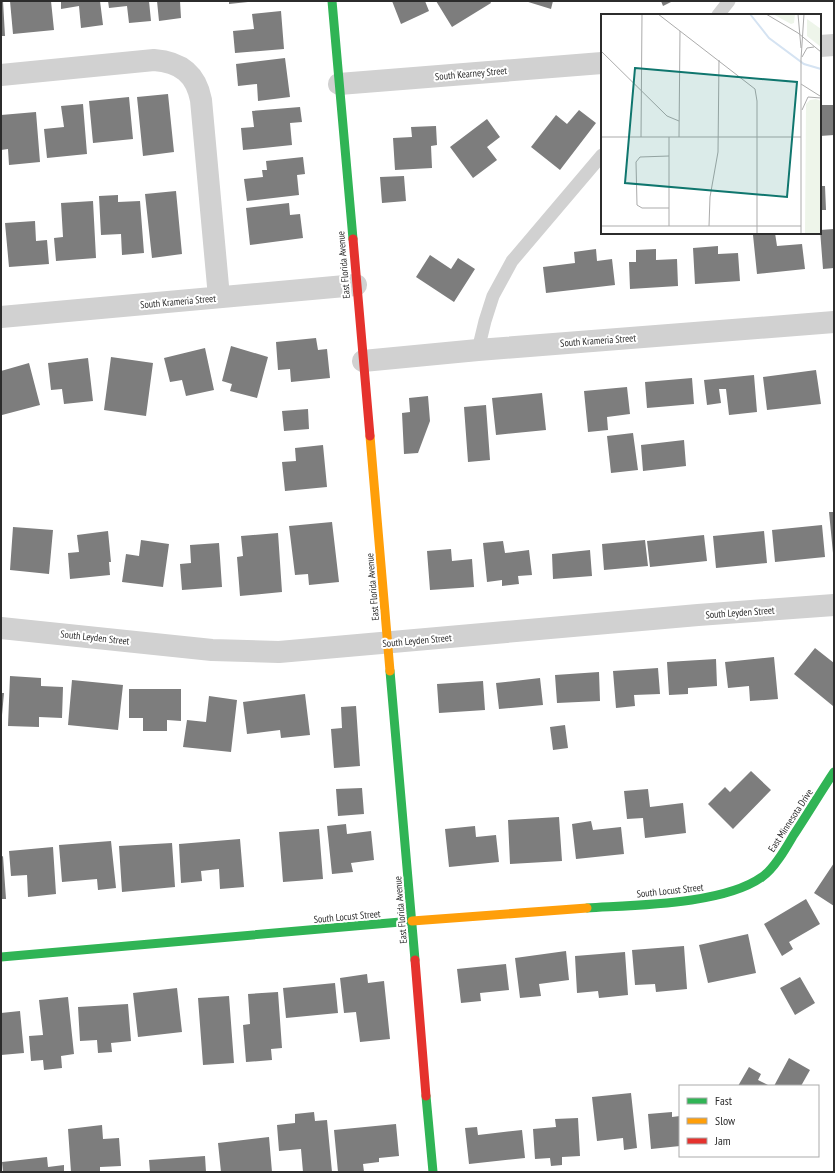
<svg xmlns="http://www.w3.org/2000/svg" width="835" height="1173" viewBox="0 0 835 1173" font-family="'PT Sans Narrow',sans-serif">
  <style>
    .building { fill: #7d7d7d }
    .lines { fill: none; stroke-linecap: round; stroke-linejoin: round }
    .lane { stroke: #d1d1d1; stroke-width: 13 }
    .street { stroke: #d1d1d1; stroke-width: 22 }
    .fast { stroke: #30b455; stroke-width: 9 }
    .slow { stroke: #ff9f0a; stroke-width: 9 }
    .jam { stroke: #e5322d; stroke-width: 9 }
    .labels { text-anchor: middle; stroke-width: 4; stroke-linejoin: round; paint-order: stroke }
    .street-label { font-size: 10px; fill: #2c2c2c; stroke: #fff }
    .inset-river { fill: none; stroke: #d5e3f2; stroke-width: 2 }
    .inset-road { fill: none; stroke: #ababab; stroke-width: 1 }
    .view { fill: #0f766e; fill-opacity: 0.15; stroke: #0f766e; stroke-width: 2 }
    .inset-edge { fill: none; stroke: #2c2c2c; stroke-width: 2 }
  </style>
  <rect width="100%" height="100%" fill="#fff"/>
  <!-- building -->
  <path class="building" d="M1,1H3L5,36H1Z
    M10,1H51L54,30L13,34Z
    M61,1H100L103,25L81,28L79,6L61,9Z
    M108,1H149L151,21L129,23L127,6L109,8Z
    M157,1H180L181,18L159,21Z
    M229,1H248V2L229,4Z
    M392,1H425L429,11L401,24Z
    M436,1H490L491,3L452,27Z
    M525,1H553L551,9Z
    M661,1H673L663,6Z
    M281,11L284,49L235,53L233,31L254,29L252,14Z
    M285,58L290,97L258,101L257,84L238,86L236,64Z
    M168,94L174,152L143,156L137,97Z
    M129,97L133,139L93,143L89,101Z
    M83,104L87,154L47,158L44,129L64,127L61,106Z
    M820,105H834V135L820,136Z
    M300,107L302,122L290,123L292,145L243,150L241,128L254,127L252,111Z
    M579,110L596,123L560,170L531,147L556,115L567,124Z
    M36,112L40,162L9,165L8,149L1,150V115Z
    M487,119L500,137L487,147L497,160L473,178L450,147Z
    M436,126L437,145L431,146L432,168L395,170L393,138L412,137L411,127Z
    M303,157L305,174L297,175L299,195L247,201L244,179L263,177L262,170H267L266,161Z
    M404,176L406,201L382,203L380,177Z
    M820,186H825L826,210H820Z
    M176,191L182,254L152,258L145,194Z
    M118,195V202L140,201L144,253L122,255L121,234L101,235L99,196Z
    M93,201L96,258L56,261L54,238L63,237L61,203Z
    M289,203L290,215L300,214L303,238L250,245L246,208Z
    M35,221L36,241L47,240L49,264L9,267L5,223Z
    M834,229V268L823,269L820,230Z
    M775,233L777,246L802,244L805,269L757,274L753,235Z
    M718,246V254L738,253L740,281L695,284L693,248Z
    M596,249L597,261L612,259L615,285L546,293L543,267L575,263L574,252Z
    M656,249V260L677,259L678,286L630,289L629,262H636V250Z
    M430,255L451,269L458,258L475,269L454,302L416,277Z
    M316,338L318,350L327,349L330,378L291,382L290,369L278,370L276,342Z
    M231,346L268,357L257,398L230,391L232,384L222,381Z
    M205,348L214,390L186,396L182,380L170,382L164,358Z
    M111,357L153,363L146,416L104,410Z
    M88,358L93,401L64,404L62,389L51,390L48,363Z
    M29,363L40,405L2,415L1,371Z
    M816,370L821,404L767,410L763,377Z
    M754,375L757,412L729,415L726,389H719L721,403L707,405L704,380Z
    M692,378L694,404L647,408L645,382Z
    M627,387L630,414L607,417L608,430L588,432L584,391Z
    M542,393L546,430L496,435L492,398Z
    M428,396L430,421L418,453L404,454L402,413L410,412L409,398Z
    M486,405L490,460L468,462L464,407Z
    M308,409L309,429L284,431L282,411Z
    M633,433L638,470L611,473L607,436Z
    M684,440L686,466L643,471L641,445Z
    M323,445L327,487L285,491L282,462L296,461L295,448Z
    M829,512H834V553H833Z
    M332,522L339,582L309,585L308,574L295,575L289,526Z
    M822,525L825,557L775,562L772,530Z
    M13,527L53,530L49,574L10,570Z
    M108,531L111,562H109L110,575L70,579L68,553L79,552L77,535Z
    M764,531L767,563L716,568L713,536Z
    M278,533L282,592L240,596L237,557L243,556L241,536Z
    M704,535L707,561L650,567L647,541Z
    M141,540L169,544L163,587L122,582L126,554L139,556Z
    M645,540L648,566L604,570L602,544Z
    M503,541L505,553L529,550L532,575L518,576L519,584L502,586V580L487,582L483,543Z
    M219,543L222,587L182,590L180,564L191,563L190,545Z
    M451,549L452,561L472,559L474,587L430,590L427,551Z
    M590,550L592,576L553,579L552,554Z
    M815,648L834,663L833,706L794,674Z
    M774,657L778,699L750,701L749,686L728,688L725,662Z
    M716,659L717,686L688,688V694L669,695L667,662Z
    M658,668L660,694L634,695L635,706L616,708L613,671Z
    M599,672L600,701L557,703L555,675Z
    M10,676L41,678V686L63,687L62,718L39,717V727L8,726Z
    M540,678L543,705L499,709L496,683Z
    M72,680L123,685L118,730L68,725Z
    M483,681L485,710L439,713L437,684Z
    M129,689H181V721L167,720V731H143V718H129Z
    M1,693H4L2,715L1,714Z
    M305,694L310,735L281,738L280,730L247,734L243,702Z
    M209,696L237,700L231,752L183,747L187,720L206,722Z
    M356,706L360,766L334,768L331,729L342,728L341,707Z
    M565,725L568,748L553,750L550,727Z
    M751,771L771,790L733,829L708,804L725,787L730,792Z
    M362,788L364,814L338,816L336,789Z
    M648,789L650,807L683,803L686,833L645,838L643,818L627,819L624,791Z
    M559,817L562,861L510,864L508,820Z
    M591,821L593,830L621,827L624,854L576,859L572,824Z
    M346,824L347,834L371,831L374,860L351,863L353,872L332,874L327,826Z
    M475,826L476,837L496,835L499,862L449,867L445,829Z
    M319,829L323,879L283,882L279,832Z
    M240,839L244,887L220,889L219,869L201,871L202,881L181,883L179,844Z
    M111,841L116,888L98,890L97,879L62,882L59,845Z
    M172,843L175,887L122,892L119,846Z
    M53,847L56,894L28,897L27,875L11,876L9,851Z
    M3,856L6,899H1V857Z
    M834,863V906L814,893Z
    M806,899L820,924L789,942L793,949L782,956L764,924Z
    M748,934L756,973L708,983L699,945Z
    M684,946L687,989L656,992L655,984L635,985L632,950Z
    M566,951L569,980L539,984L541,996L520,998L515,958Z
    M625,952L628,995L599,998L598,991L577,993L575,956Z
    M506,964L509,990L480,993L481,1001L461,1003L457,969Z
    M367,974L368,983L384,981L390,1039L360,1042L356,1012L344,1013L340,978Z
    M800,977L815,1003L795,1015L780,988Z
    M335,983L338,1013L286,1018L283,988Z
    M177,988L182,1032L138,1037L133,993Z
    M278,992L282,1048L271,1049L272,1060L246,1062L243,1025L250,1024L248,994Z
    M229,996L234,1063L203,1065L198,998Z
    M68,997L74,1054L61,1056L62,1068L44,1070L43,1060L31,1061L29,1036L43,1035L39,1000Z
    M128,1004L131,1041L111,1043L112,1052L98,1053L97,1040L80,1041L78,1007Z
    M20,1011L24,1053L1,1055V1013Z
    M789,1058L810,1070L801,1086H774Z
    M749,1067L761,1074L758,1080L770,1086H738Z
    M631,1093L637,1148L624,1150L623,1138L597,1141L592,1097Z
    M314,1112L315,1121L327,1120L332,1172H303L301,1149L279,1151L277,1125L295,1123V1114Z
    M672,1112V1117L680,1116V1146L651,1149L648,1114Z
    M578,1118L580,1156L562,1157V1165L551,1166L550,1158L535,1159L533,1129L556,1127L555,1119Z
    M396,1124L399,1156L379,1158V1162L363,1164L364,1172H338L334,1130Z
    M102,1125L103,1139L119,1138L121,1166L100,1167V1172H71L68,1129Z
    M477,1127L478,1135L522,1130L525,1158L469,1164L465,1128Z
    M269,1137L272,1172H221L218,1143Z
    M205,1156L206,1172H150L149,1160Z
    M47,1157L48,1167L64,1165V1172H3L2,1162Z"/>
  <g class="lines">
    <!-- lane -->
    <path class="lane" d="M718,15L729,1
      M478,350L485,321L493,296L512,261L602,155"/>
    <!-- street -->
    <path class="street" d="M820,46L834,45
      M1,75L154,60C181,62 196,74 201,100L219,297
      M339,84L602,63
      M1,317L356,285
      M363,361L478,350L834,322
      M1,628L212,650L279,652L698,615L834,605"/>
    <!-- fast -->
    <path class="fast" d="M332,1L353,239
      M390,671L415,960
      M587,908C635,905 723,905 762,877C774,869 786,848 793,836C807,815 820,793 834,772
      M1,957L412,921
      M426,1096L433,1172"/>
    <!-- slow -->
    <path class="slow" d="M370,436L390,671
      M412,921L587,908"/>
    <!-- jam -->
    <path class="jam" d="M353,239L370,436
      M415,960L426,1096"/>
  </g>
  <g class="labels">
    <!-- street labels -->
    <g class="street-label">
      <text transform="translate(471 73) rotate(-5)" y="4">South Kearney Street</text>
      <text transform="translate(343 265) rotate(-95)" y="4">East Florida Avenue</text>
      <text transform="translate(178 301) rotate(-5)" y="4">South Krameria Street</text>
      <text transform="translate(598 340) rotate(-4)" y="4">South Krameria Street</text>
      <text transform="translate(372 587) rotate(-95)" y="4">East Florida Avenue</text>
      <text transform="translate(740 612) rotate(-4)" y="4">South Leyden Street</text>
      <text transform="translate(95 637) rotate(6)" y="4">South Leyden Street</text>
      <text transform="translate(417 640) rotate(-5)" y="4">South Leyden Street</text>
      <text transform="translate(790 820) rotate(-57)" y="4">East Minnesota Drive</text>
      <text transform="translate(670 890) rotate(-6)" y="4">South Locust Street</text>
      <text transform="translate(400 910) rotate(-95)" y="4">East Florida Avenue</text>
      <text transform="translate(347 916) rotate(-5)" y="4">South Locust Street</text>
    </g>
  </g>
  <!-- overview -->
  <g transform="translate(601 14)">
    <rect width="220" height="220" fill="#fff"/>
    <path d="M172,0H194L193,9L190,10ZM206,5L220,15V33L206,22ZM215,85L220,87V220H204L205,90L209,86Z" fill="#eef5ea"/>
    <path class="inset-river" d="M149,0L168,24L203,50L220,55"/>
    <path class="inset-road" d="M57,0L154,75L156,87V220M165,0L197,19L220,38M197,0L200,34M0,37L66,102L78,107M201,43L206,34L213,33M200,70L219,82M201,96L207,83L220,84M0,123H200M40,123L41,0M68,123V212M78,123L79,17M68,142L39,143L35,148L36,191L41,194H68M0,212H200M108,212L109,183L117,138L118,46M200,220V45L203,0"/>
    <path class="view" d="M34,54L196,68L186,183L24,169Z"/>
    <rect width="220" height="220" class="inset-edge"/>
  </g>
  <!-- border -->
  <rect width="835" height="1173" fill="none" stroke="#2c2c2c" stroke-width="4"/>
  <!-- legend -->
  <rect x="679" y="1085" width="140" height="72" fill="#ffffff" stroke="#ababab"/>
  <rect x="687" y="1098" width="20" height="6" fill="#30b455" stroke="#ababab"/>
  <text x="715" y="1105" font-size="12" fill="#2c2c2c">Fast</text>
  <rect x="687" y="1118" width="20" height="6" fill="#ff9f0a" stroke="#ababab"/>
  <text x="715" y="1125" font-size="12" fill="#2c2c2c">Slow</text>
  <rect x="687" y="1138" width="20" height="6" fill="#e5322d" stroke="#ababab"/>
  <text x="715" y="1145" font-size="12" fill="#2c2c2c">Jam</text>
</svg>
